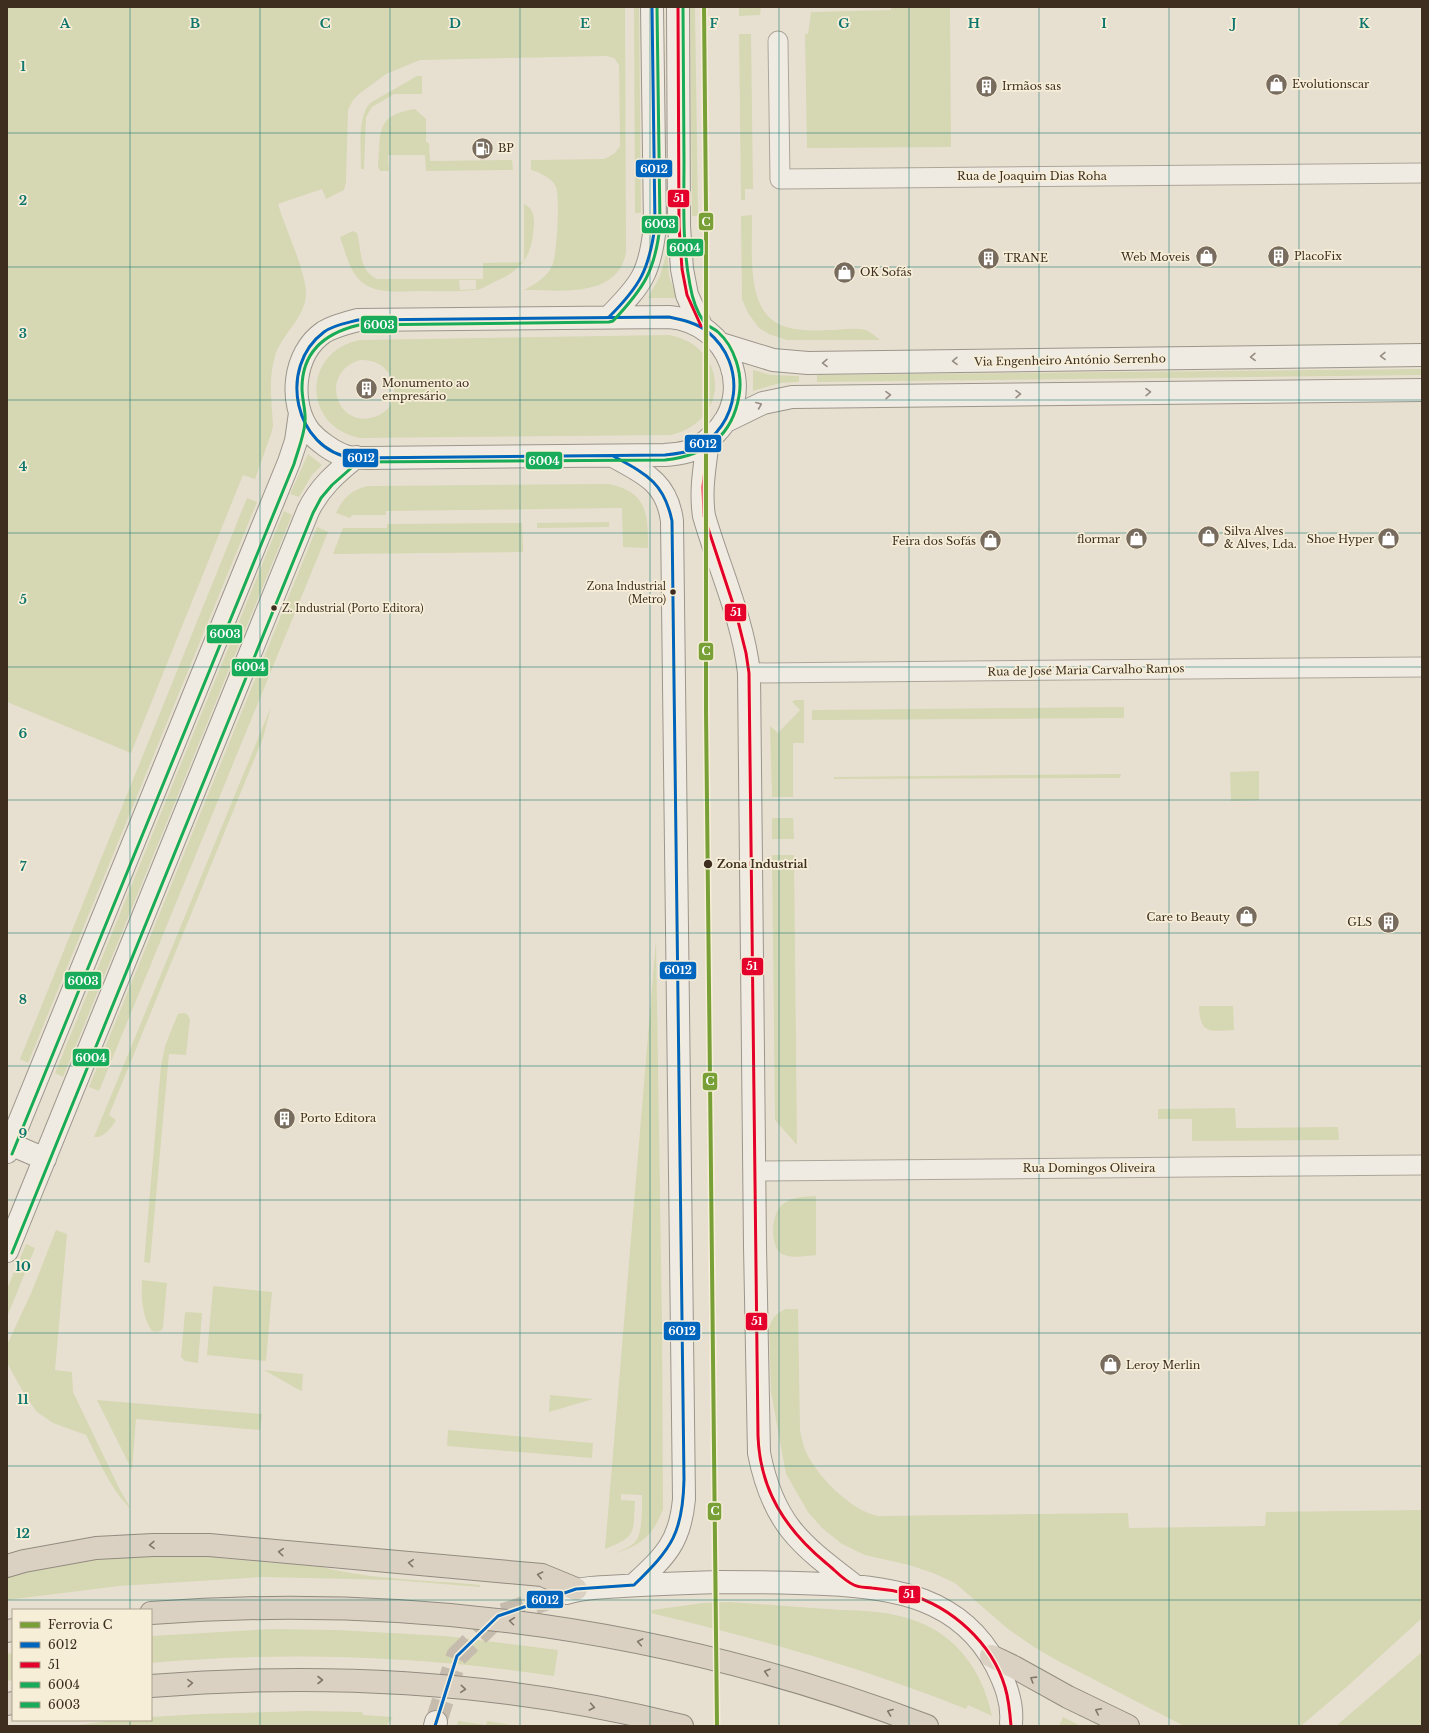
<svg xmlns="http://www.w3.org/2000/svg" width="1429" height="1733" viewBox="0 0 1429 1733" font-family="'Libre Baskerville',serif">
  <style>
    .green { fill: #d6d7b3; fill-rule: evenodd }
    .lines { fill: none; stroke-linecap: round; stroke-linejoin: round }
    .secondary-tunnel { stroke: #c5bcae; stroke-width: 22; stroke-dasharray: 22 11; stroke-linecap: butt }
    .minor-casing { stroke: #ada599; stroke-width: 21 }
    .secondary-casing { stroke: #9c958a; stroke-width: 24 }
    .motorway-casing { stroke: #928b80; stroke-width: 24 }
    .minor { stroke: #efebe3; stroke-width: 19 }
    .secondary { stroke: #efebe3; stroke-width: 22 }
    .motorway { stroke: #dad1c2; stroke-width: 22 }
    .bus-1-casing { stroke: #f7eed8; stroke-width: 6 }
    .bus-2-casing { stroke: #f7eed8; stroke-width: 6 }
    .bus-3-casing { stroke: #f7eed8; stroke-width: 6 }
    .bus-4-casing { stroke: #f7eed8; stroke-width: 6 }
    .bus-1 { stroke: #0065bd; stroke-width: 3 }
    .bus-2 { stroke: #e4002b; stroke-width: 3 }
    .bus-3 { stroke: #18ab5a; stroke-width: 3 }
    .bus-4 { stroke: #18ab5a; stroke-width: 3 }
    .rail-1-casing { stroke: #f7eed8; stroke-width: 7 }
    .rail-1 { stroke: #78a036; stroke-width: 4 }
    .oneway { stroke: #968c82 }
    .oneway2 { stroke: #847769 }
    .grid { fill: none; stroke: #0f766e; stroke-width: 1; stroke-opacity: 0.55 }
    .bus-dot { fill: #3d2e20; stroke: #f7eed8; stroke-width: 1.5 }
    .labels { text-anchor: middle; stroke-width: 3.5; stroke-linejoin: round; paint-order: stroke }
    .bus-label { font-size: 10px; fill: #3d2e20; stroke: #f7eed8; text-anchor: end }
    .poi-label { font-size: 11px; fill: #3d2e20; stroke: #f7eed8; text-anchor: start }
    .street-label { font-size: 11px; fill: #3d2e20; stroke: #f7eed8 }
    .stop-label { font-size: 11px; font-weight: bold; fill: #3d2e20; stroke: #f7eed8; text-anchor: start }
    .grid-label { font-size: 13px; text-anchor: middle; font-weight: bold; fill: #0f766e; stroke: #f7eed8; stroke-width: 3.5; stroke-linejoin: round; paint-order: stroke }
    .line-badge { stroke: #f7eed8; stroke-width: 1.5 }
    .badge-label { font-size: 11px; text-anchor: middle; font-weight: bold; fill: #fff }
  </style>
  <rect width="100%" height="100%" fill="#e7e0d1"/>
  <!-- green -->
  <path class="green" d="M7,7H625L626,252C619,299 557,290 524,290C535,284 546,278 552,266C557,257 560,196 556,187C552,178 539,172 531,170V160L605,159L615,153L620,146L619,65L614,58L607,56L420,60L386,74L359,94L353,100L348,110L346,182L344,190L326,199L322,189L278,204C285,228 306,271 306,294C305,319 282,333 275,356C268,380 272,402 273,426L271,434L255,479L243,475L131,753L7,702Z
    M634,7H639L641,213H635Z
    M690,7H695L698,216H692Z
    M739,7H761L760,15L739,16Z
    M891,7H950L951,147L807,148L805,34H808L811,12L891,10Z
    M739,34H751L753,189H745V200H741Z
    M417,76H422V94H394L372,107L366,117L364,169H361C361,150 357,117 370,103Z
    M415,109L426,119V142L429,143L430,161L512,160L513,170L426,171L425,155H388L389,171H380L378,167C381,132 375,115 415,109Z
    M524,204C533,208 534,215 534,224C532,256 524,269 494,282C488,285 481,290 475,290C458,292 440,291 423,291C404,291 379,295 363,283C349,272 346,253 340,237L353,231L357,233C362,250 358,270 377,279H483V263L524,262ZM459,280H476V289L460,290Z
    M752,215C753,249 744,312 783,326C798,331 813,331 828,330C838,330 856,327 865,330C870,331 876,337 880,340H787L769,334L759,328L748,313L742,299L741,216Z
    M667,251L669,276L677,298H648L660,276Z
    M669,335C729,346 731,421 671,435L359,438C301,425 303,351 360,340ZM360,360C400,358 407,412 370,418C335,425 320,372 360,360Z
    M1422,369V375L817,382V375Z
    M753,370L771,375L799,376V382L780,383L753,391Z
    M308,454L322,465L312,475L299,497L290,494Z
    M609,484C648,492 648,515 648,548L623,547L622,508L386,511V515H352L350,518L336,513C342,499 352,489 368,486Z
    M247,498L257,502L28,1063L20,1059Z
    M284,511L292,515L63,1077L55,1073Z
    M609,522V527L537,528V523Z
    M522,523L523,552L333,554L343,528H387V524Z
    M317,527L328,532L99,1091L89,1087Z
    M795,700H804V743H793V797H772L770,726L778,733L800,710L792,702Z
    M271,707L263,738L109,1115L116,1120C111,1128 104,1138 94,1137Z
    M1124,707V718L812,720V710Z
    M1259,771V800L1231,801L1230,772Z
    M1121,774L1120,778L834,779V777Z
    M772,818H793L794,839H772Z
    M772,855H794L797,1145L775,1120Z
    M656,940L662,1322L663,1509C654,1534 642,1545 616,1553C622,1550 630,1547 635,1542C643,1533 642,1507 642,1495L621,1494V1500L635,1501C633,1534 637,1536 605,1549Z
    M1199,1006H1233L1234,1030C1209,1031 1200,1035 1199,1006Z
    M184,1013L187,1014L190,1019L186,1055L169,1054L150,1263L144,1262L161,1066L165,1046L177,1016L178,1014Z
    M1235,1108L1236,1128L1338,1127L1339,1140L1192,1141V1119H1158V1109Z
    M816,1196V1255C806,1256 792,1259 782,1254C769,1247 771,1212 783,1204C793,1196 804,1197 816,1196Z
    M56,1230L67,1234L55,1370L72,1372L73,1392L120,1490L131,1509C110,1489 99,1460 86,1435L53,1423L37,1412L26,1397L7,1363V1345L32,1291Z
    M26,1244L35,1248L7,1317V1289Z
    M142,1280L167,1283L163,1327L162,1330L157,1332L152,1331C142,1317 141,1296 142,1280Z
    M213,1286L272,1292L266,1361L207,1355Z
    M786,1309H798L800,1431C802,1438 803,1446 806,1452C817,1476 852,1512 879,1516L1128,1513L1129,1528L1265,1526L1266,1512L1422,1510V1618L1350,1684L1301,1726H1184L1060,1662L1034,1647L1008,1629L955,1583L933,1573L909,1565L865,1555L842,1544L822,1528L808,1512L786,1474L771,1392L769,1328C772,1318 776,1313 786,1309Z
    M185,1312L202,1313L198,1363L185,1361L181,1357Z
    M264,1370L303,1374L302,1391L299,1390Z
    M550,1395L593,1399L549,1412Z
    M97,1400L262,1414L260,1430L136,1419L132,1470Z
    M448,1430L593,1443L592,1458L447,1446Z
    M133,1555L209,1556L220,1558L322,1567C373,1580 428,1580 480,1585V1587L394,1580L263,1577L119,1586L7,1600V1576C49,1566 90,1559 133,1555Z
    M729,1602C762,1604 796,1607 829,1609C854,1611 883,1610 907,1618C955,1632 982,1669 992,1716L968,1705L966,1709C863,1667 758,1639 651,1613L652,1610L703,1603Z
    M273,1629L336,1630L446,1636L558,1650L554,1676C421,1656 285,1651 151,1663V1636Z
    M1422,1652V1726H1336Z
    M13,1653V1680L7,1681V1654Z
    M306,1711L362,1712L363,1715L393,1717L386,1726H69L119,1720H151V1717L201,1714Z
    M1063,1717L1081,1726H1059Z
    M458,1721L486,1725L487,1721L517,1726H457Z"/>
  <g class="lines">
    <!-- secondary-tunnel -->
    <path class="secondary-tunnel" d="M436,1722L457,1656L498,1616L566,1593"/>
    <defs>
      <path id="minor" d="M778,41L780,179L1422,173
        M749,673L1422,667
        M755,1171L1422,1165"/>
      <path id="secondary" d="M678,7L679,226L682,269L687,295L701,326
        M609,317C642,284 650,273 655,226L652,7
        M669,317C730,322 758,396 712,436C706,442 699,447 692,450C683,454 674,454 665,455L367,458C360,458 352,458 345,456C333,452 318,441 310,432C288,404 293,353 324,332C334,326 346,323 358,320Z
        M721,344L773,360L808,363L1422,355
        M724,422L763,403L792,397L1422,390
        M708,440C705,466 700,490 704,516C719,568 743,619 749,673L755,1246L759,1453C773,1524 800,1544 855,1586
        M613,456C644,473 667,482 672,521L684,1499C680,1543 665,1556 634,1585
        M10,1144L45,1159
        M7,1152L289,462L296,441L300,413
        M7,1251L308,511C319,488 336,473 356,457
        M566,1593C584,1587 604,1587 623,1586C655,1584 687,1583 719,1582C755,1582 790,1582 825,1584C894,1587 961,1598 996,1665C1005,1683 1013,1702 1011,1723
        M435,1726L436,1722"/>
      <path id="motorway" d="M7,1566L24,1561L96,1548L153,1545H209L542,1575L576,1589
        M151,1613C419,1593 676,1630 927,1726
        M7,1631L13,1630
        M991,1656L1014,1667L1068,1697L1128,1726
        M151,1686C328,1672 509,1682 682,1726
        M7,1704L13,1703"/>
    </defs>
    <!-- minor casing -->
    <use href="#minor" class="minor-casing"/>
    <!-- secondary casing -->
    <use href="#secondary" class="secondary-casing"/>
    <!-- motorway casing -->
    <use href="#motorway" class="motorway-casing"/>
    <!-- minor -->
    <use href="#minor" class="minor"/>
    <!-- secondary -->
    <use href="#secondary" class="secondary"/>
    <!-- motorway -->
    <use href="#motorway" class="motorway"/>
    <defs>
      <path id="bus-1" d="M609,317C640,286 649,270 655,226L652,7
        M669,317C683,320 697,323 708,332C748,365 740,426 695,449C685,453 675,454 665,455L353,458C294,450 277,367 324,332C333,325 347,323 358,320Z
        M435,1726L457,1656L498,1616L576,1589L634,1585C672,1548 683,1533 684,1479L672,521C664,482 646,474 613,456"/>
      <path id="bus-2" d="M678,7L679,226L682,269L687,295L701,326
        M708,440L703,487L704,516L736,613L746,653L749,673L758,1436C760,1490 785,1529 826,1563C835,1570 843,1580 854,1585C860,1588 866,1587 872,1588C884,1589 896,1591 908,1594C952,1607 992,1643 1005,1687C1009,1700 1010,1713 1011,1726"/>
      <path id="bus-3" d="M12,1253L313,513L321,498L332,485L358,462L665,460C704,456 732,437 739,396C743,375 735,347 718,332C714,328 708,327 704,322C697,312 692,297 690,285C682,244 684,203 684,161C684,110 683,58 683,7"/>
      <path id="bus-4" d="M12,1154L294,464C298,450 304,436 305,422C306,410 302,400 302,388C302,351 325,333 359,325L609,322L613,321C644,288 655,271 660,226L657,7"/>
    </defs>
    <!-- bus-1 casing -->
    <use href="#bus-1" class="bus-1-casing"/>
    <!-- bus-2 casing -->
    <use href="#bus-2" class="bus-2-casing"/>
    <!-- bus-3 casing -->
    <use href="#bus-3" class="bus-3-casing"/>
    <!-- bus-4 casing -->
    <use href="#bus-4" class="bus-4-casing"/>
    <!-- bus-1 -->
    <use href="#bus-1" class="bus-1"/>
    <!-- bus-2 -->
    <use href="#bus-2" class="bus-2"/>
    <!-- bus-3 -->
    <use href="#bus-3" class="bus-3"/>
    <!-- bus-4 -->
    <use href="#bus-4" class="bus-4"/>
    <defs>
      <path id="rail-1" d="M704,7L706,209V711L717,1726"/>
    </defs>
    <!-- rail-1 casing -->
    <use href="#rail-1" class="rail-1-casing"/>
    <!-- rail-1 -->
    <use href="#rail-1" class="rail-1"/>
  </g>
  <!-- one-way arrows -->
  <defs><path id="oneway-chevron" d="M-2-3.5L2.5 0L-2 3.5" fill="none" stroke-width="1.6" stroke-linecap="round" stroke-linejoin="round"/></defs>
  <g class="oneway">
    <use href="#oneway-chevron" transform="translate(1383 356) rotate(179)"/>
    <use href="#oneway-chevron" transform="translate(1253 357) rotate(179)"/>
    <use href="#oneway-chevron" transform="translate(955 361) rotate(179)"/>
    <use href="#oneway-chevron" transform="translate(825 363) rotate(179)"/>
    <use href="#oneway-chevron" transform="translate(1148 392) rotate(-1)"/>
    <use href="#oneway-chevron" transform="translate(1018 394) rotate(-1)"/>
    <use href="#oneway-chevron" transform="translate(888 395) rotate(-1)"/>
    <use href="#oneway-chevron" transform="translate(759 405) rotate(-23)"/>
  </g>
  <g class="oneway2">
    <use href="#oneway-chevron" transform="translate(152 1545) rotate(178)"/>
    <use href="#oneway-chevron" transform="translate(281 1552) rotate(-175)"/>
    <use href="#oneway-chevron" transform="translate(411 1563) rotate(-175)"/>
    <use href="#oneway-chevron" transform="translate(540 1575) rotate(-168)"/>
    <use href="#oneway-chevron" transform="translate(512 1621) rotate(-173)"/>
    <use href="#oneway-chevron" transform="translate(640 1642) rotate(-169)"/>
    <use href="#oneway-chevron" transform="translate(767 1672) rotate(-164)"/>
    <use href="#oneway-chevron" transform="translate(1033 1679) rotate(-148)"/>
    <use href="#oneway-chevron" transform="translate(320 1680)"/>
    <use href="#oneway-chevron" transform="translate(190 1683) rotate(-4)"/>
    <use href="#oneway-chevron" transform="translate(463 1689) rotate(5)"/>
    <use href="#oneway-chevron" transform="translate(592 1707) rotate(11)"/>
    <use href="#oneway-chevron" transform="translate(1098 1711) rotate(-154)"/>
    <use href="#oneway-chevron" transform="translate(890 1712) rotate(-159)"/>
  </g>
  <!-- grid -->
  <path class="grid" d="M130,7V1610M260,7V1726M390,7V1726M520,7V1726M650,7V1726M779,7V1726M909,7V1726M1039,7V1726M1169,7V1726M1299,7V1726M7,133H1422M7,267H1422M7,400H1422M7,533H1422M7,667H1422M7,800H1422M7,933H1422M7,1066H1422M7,1200H1422M7,1333H1422M7,1466H1422M7,1600H1422M130,1720V1726"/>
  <!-- icons -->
  <defs>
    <symbol id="shop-disc" viewBox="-11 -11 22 22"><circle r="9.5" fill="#786c5e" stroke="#f7eed8"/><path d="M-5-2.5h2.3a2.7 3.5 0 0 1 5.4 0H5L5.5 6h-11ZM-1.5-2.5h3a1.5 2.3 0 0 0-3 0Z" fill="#fff"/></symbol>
    <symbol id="building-disc" viewBox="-11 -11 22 22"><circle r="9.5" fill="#786c5e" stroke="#f7eed8"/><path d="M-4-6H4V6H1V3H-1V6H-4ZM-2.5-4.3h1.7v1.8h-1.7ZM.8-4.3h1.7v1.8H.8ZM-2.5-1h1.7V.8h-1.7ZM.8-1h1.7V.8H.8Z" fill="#fff"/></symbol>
    <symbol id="fuel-disc" viewBox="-11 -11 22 22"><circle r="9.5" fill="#786c5e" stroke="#f7eed8"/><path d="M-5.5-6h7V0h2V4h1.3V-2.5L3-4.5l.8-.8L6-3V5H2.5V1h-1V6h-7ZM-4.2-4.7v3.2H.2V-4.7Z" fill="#fff"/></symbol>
  </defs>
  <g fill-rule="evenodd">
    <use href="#shop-disc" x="1264" y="72" width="25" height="25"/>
    <use href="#building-disc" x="974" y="74" width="25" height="25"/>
    <use href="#fuel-disc" x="470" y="136" width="25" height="25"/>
    <use href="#building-disc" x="1266" y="244" width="25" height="25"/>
    <use href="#shop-disc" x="1194" y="244" width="25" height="25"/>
    <use href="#building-disc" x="976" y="246" width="25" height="25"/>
    <use href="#shop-disc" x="832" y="260" width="25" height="25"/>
    <use href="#building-disc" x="354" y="376" width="25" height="25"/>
    <use href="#shop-disc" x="1196" y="524" width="25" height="25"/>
    <use href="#shop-disc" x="1124" y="526" width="25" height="25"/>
    <use href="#shop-disc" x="1376" y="526" width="25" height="25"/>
    <use href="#shop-disc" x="978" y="528" width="25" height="25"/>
    <use href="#shop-disc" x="1234" y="904" width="25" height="25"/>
    <use href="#building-disc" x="1376" y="910" width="25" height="25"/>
    <use href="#building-disc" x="272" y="1106" width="25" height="25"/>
    <use href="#shop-disc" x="1098" y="1352" width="25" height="25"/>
  </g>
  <!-- markers -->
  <g class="bus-dot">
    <circle cx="673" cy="592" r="3.5"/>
    <circle cx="274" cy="608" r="3.5"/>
    <circle cx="708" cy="864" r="5"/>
  </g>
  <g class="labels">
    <!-- bus labels -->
    <g class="bus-label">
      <text x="666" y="590">Zona Industrial<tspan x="666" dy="13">(Metro)</tspan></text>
      <text x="282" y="612" text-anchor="start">Z. Industrial (Porto Editora)</text>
    </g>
    <!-- poi labels -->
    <g class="poi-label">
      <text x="1292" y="88">Evolutionscar</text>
      <text x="1002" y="90">Irmãos sas</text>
      <text x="498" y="152">BP</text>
      <text x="1294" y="260">PlacoFix</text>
      <text x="1190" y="261" text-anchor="end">Web Moveis</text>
      <text x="1004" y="262">TRANE</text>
      <text x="860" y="276">OK Sofás</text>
      <text x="382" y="387">Monumento ao<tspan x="382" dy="13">empresário</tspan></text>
      <text x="1224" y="535">Silva Alves<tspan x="1224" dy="13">&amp; Alves, Lda.</tspan></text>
      <text x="1120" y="543" text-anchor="end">flormar</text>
      <text x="1374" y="543" text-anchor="end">Shoe Hyper</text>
      <text x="976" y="545" text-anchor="end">Feira dos Sofás</text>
      <text x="1230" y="921" text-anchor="end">Care to Beauty</text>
      <text x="1372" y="926" text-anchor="end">GLS</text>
      <text x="300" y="1122">Porto Editora</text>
      <text x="1126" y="1369">Leroy Merlin</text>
    </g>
    <!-- street labels -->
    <g class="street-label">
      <text x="1032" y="180">Rua de Joaquim Dias Roha</text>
      <text transform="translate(1070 360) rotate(-1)" y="4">Via Engenheiro António Serrenho</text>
      <text transform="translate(1086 670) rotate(-1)" y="4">Rua de José Maria Carvalho Ramos</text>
      <text x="1089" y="1172">Rua Domingos Oliveira</text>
    </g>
    <!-- stop labels -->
    <g class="stop-label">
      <text x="717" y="868">Zona Industrial</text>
    </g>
  </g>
  <g class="grid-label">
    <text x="65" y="28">A</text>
    <text x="195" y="28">B</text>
    <text x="325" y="28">C</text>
    <text x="455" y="28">D</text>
    <text x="585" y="28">E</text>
    <text x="714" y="28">F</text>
    <text x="844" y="28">G</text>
    <text x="974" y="28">H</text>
    <text x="1104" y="28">I</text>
    <text x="1234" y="28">J</text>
    <text x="1364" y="28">K</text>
    <text x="23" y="71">1</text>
    <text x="23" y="205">2</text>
    <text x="23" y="338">3</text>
    <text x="23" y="471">4</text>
    <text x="23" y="604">5</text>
    <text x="23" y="738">6</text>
    <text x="23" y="871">7</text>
    <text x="23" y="1004">8</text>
    <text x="23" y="1138">9</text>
    <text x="23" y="1271">10</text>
    <text x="23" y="1404">11</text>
    <text x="23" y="1538">12</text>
  </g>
  <g class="line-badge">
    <rect x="635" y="159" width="38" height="19" rx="4" fill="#0065bd"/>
    <rect x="667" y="189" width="23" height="19" rx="4" fill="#e4002b"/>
    <rect x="698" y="212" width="16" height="19" rx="4" fill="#78a036"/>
    <rect x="641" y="215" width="38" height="19" rx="4" fill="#18ab5a"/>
    <rect x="666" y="238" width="38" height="19" rx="4" fill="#18ab5a"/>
    <rect x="360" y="315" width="38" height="19" rx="4" fill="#18ab5a"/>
    <rect x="684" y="434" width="38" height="19" rx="4" fill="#0065bd"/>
    <rect x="342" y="448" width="37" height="20" rx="4" fill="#0065bd"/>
    <rect x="525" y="451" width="38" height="19" rx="4" fill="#18ab5a"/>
    <rect x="724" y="603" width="23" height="19" rx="4" fill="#e4002b"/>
    <rect x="206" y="624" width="37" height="20" rx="4" fill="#18ab5a"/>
    <rect x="698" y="642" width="16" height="19" rx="4" fill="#78a036"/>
    <rect x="231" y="658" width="38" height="19" rx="4" fill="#18ab5a"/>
    <rect x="741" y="957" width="23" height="19" rx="4" fill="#e4002b"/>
    <rect x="659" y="961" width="38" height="19" rx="4" fill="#0065bd"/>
    <rect x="64" y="971" width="38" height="19" rx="4" fill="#18ab5a"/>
    <rect x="72" y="1048" width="38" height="19" rx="4" fill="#18ab5a"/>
    <rect x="702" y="1072" width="16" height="19" rx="4" fill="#78a036"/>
    <rect x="745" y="1312" width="23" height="19" rx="4" fill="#e4002b"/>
    <rect x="663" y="1321" width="38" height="20" rx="4" fill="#0065bd"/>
    <rect x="707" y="1502" width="15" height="19" rx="4" fill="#78a036"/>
    <rect x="898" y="1585" width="23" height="19" rx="4" fill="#e4002b"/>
    <rect x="526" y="1590" width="38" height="19" rx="4" fill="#0065bd"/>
  </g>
  <g class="badge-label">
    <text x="654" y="173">6012</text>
    <text x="679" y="202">51</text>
    <text x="706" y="226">C</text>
    <text x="660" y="228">6003</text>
    <text x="685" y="252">6004</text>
    <text x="379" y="329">6003</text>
    <text x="703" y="448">6012</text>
    <text x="361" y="462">6012</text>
    <text x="544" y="465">6004</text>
    <text x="736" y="616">51</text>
    <text x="225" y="638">6003</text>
    <text x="706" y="655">C</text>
    <text x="250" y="671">6004</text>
    <text x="752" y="970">51</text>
    <text x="678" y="974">6012</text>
    <text x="83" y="985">6003</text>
    <text x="91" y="1062">6004</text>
    <text x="710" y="1085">C</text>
    <text x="757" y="1325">51</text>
    <text x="682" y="1335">6012</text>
    <text x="715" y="1515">C</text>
    <text x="909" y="1598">51</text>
    <text x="545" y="1604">6012</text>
  </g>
  <!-- border -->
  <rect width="1429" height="1733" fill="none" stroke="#3d2e20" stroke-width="16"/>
  <!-- legend -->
  <rect x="12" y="1609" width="140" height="112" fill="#f7eed8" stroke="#ada18e"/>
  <rect x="20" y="1622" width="20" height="6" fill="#78a036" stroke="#ada18e"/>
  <text x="48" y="1629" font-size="12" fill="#3d2e20">Ferrovia C</text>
  <rect x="20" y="1642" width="20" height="6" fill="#0065bd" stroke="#ada18e"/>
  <text x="48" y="1649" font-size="12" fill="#3d2e20">6012</text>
  <rect x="20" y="1662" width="20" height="6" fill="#e4002b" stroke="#ada18e"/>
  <text x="48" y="1669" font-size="12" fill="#3d2e20">51</text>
  <rect x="20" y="1682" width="20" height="6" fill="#18ab5a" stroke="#ada18e"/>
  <text x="48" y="1689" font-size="12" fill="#3d2e20">6004</text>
  <rect x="20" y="1702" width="20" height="6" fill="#18ab5a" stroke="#ada18e"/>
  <text x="48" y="1709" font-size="12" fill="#3d2e20">6003</text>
</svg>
